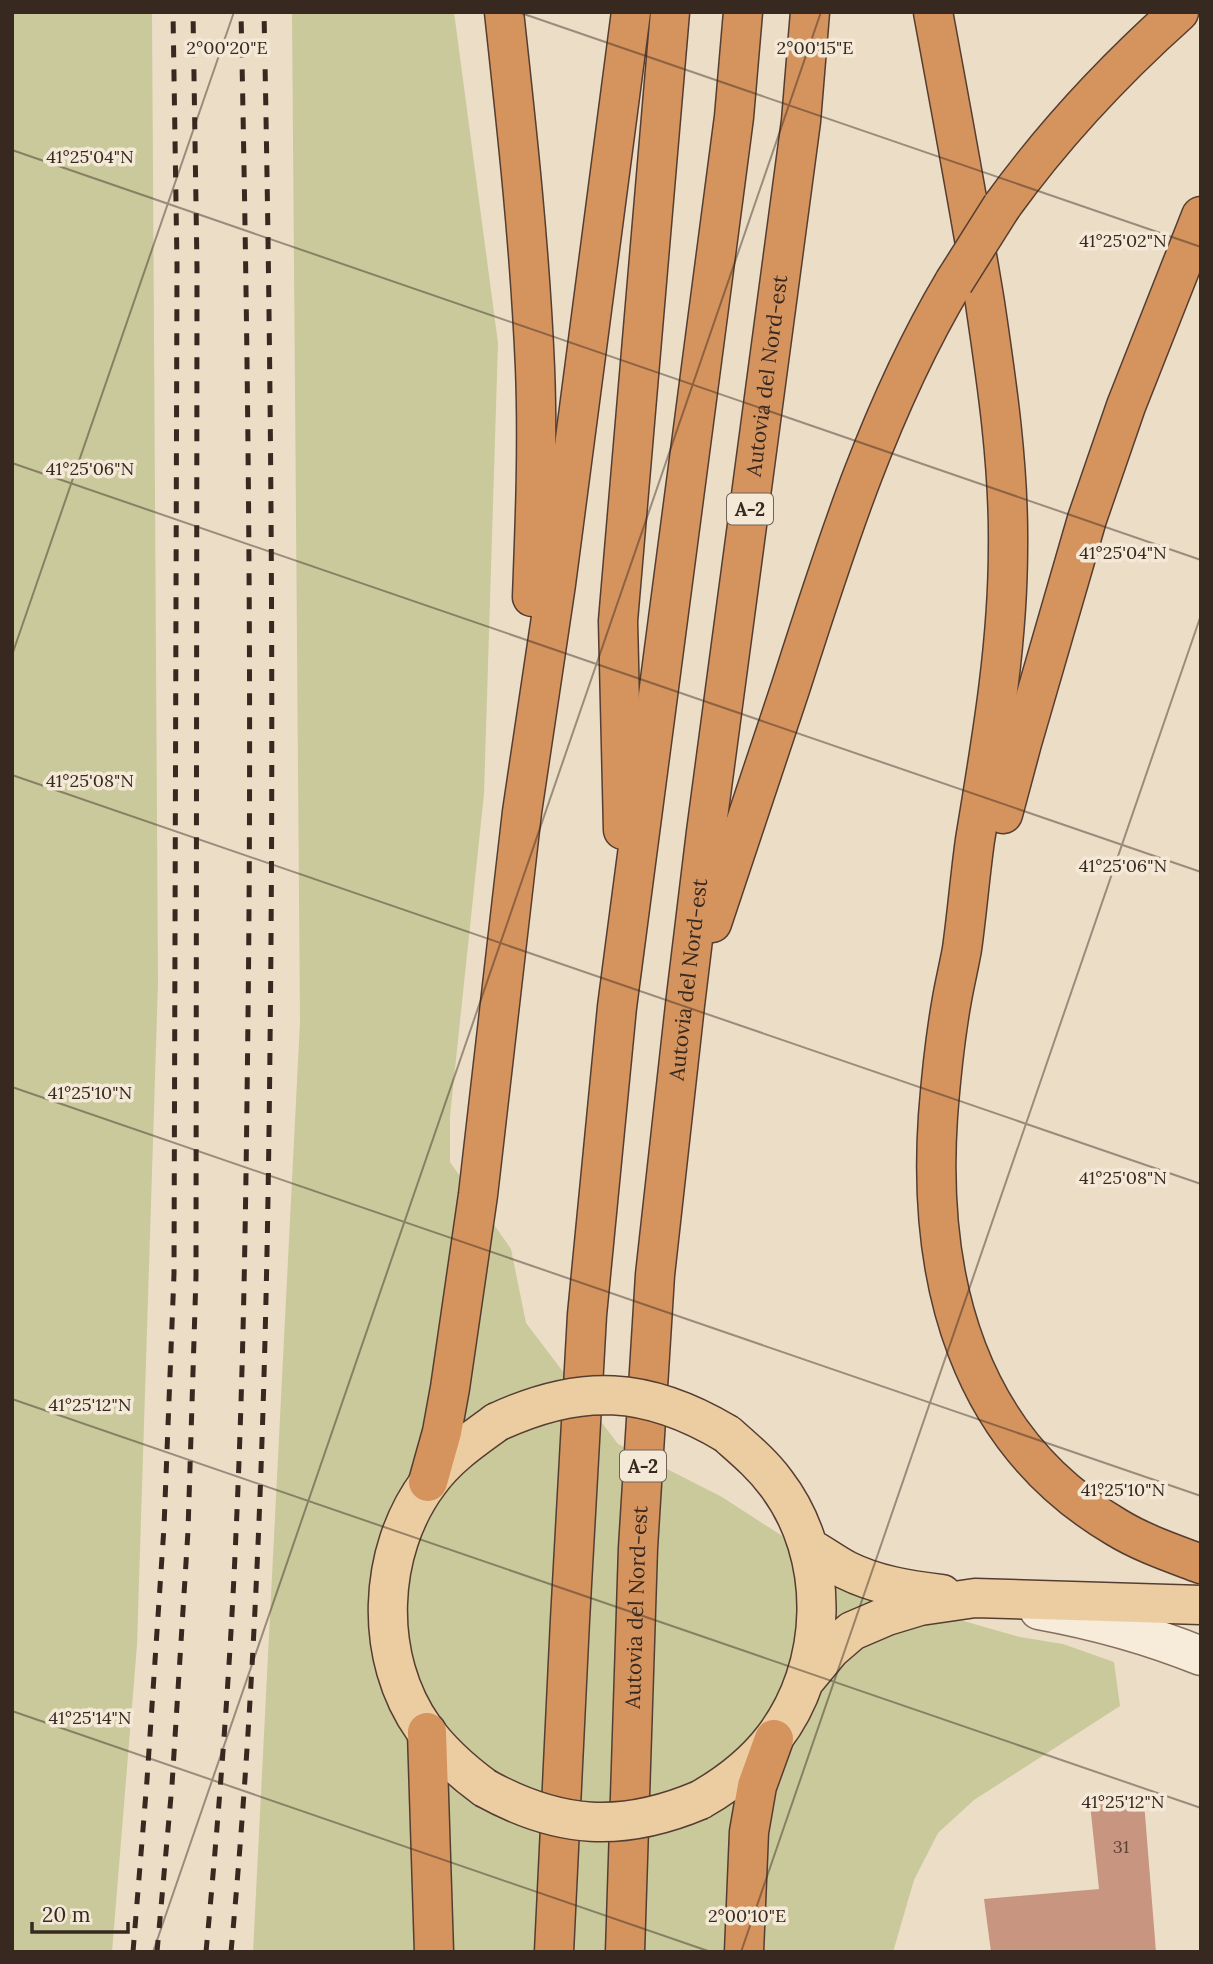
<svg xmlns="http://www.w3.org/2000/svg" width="1213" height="1964" viewBox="0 0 1213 1964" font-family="Lora,serif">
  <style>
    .green { fill: #c9c99c }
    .building { fill: #c79580 }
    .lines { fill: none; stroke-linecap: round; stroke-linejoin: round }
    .minor-casing { stroke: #866f5e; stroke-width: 41 }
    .major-casing { stroke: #553e31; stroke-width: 41 }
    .highway-casing { stroke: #553e31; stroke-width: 41 }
    .minor { stroke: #f7ebda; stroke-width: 38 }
    .major { stroke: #eccda2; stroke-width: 38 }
    .highway { stroke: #d5935e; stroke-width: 38 }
    .rail { stroke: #382920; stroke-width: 5; stroke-dasharray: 12 12; stroke-linecap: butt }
    .major-bridge-casing { stroke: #553e31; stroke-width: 41; stroke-linecap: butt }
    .highway-bridge-casing { stroke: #553e31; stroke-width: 41; stroke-linecap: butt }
    .major-bridge { stroke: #eccda2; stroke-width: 38 }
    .highway-bridge { stroke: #d5935e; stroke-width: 38 }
    .ticks { fill: none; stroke: #382920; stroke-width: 2; stroke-opacity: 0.45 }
    .labels { text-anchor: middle; stroke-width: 7; stroke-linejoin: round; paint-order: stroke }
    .number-label { font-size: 18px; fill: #5c4438 }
    .shield { fill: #f4e8d6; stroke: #706257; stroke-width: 2 }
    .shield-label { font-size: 19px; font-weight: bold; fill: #382920 }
    .street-label { font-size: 21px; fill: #382920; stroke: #f4e8d6 }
    .ticks-label { font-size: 18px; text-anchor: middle; fill: #382920; stroke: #f4e8d6; stroke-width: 7; stroke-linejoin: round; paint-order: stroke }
  </style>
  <rect width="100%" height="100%" fill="#ecddc7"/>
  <!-- green -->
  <path class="green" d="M12,12H152L158,983L137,1645L112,1952H12Z
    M292,12H454L498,343L484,794L450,1116V1162L511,1249L526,1323L618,1444L722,1497L875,1596L1020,1637L1063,1644L1114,1662L1120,1706L974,1800L938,1833L914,1880L893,1952H253L300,1022Z"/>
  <!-- building -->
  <path class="building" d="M1144,1802L1156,1952H991L984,1899L1099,1889L1090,1804Z"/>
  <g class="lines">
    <defs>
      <path id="minor" d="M1039,1610C1094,1620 1149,1635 1201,1656"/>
      <path id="major" d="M808,1547C821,1554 833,1563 846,1570C876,1585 908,1590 942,1594
        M807,1678L831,1649L852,1631L887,1616L920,1606L975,1598L1201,1605
        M485,1788C462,1771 441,1753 424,1729C373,1658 377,1551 429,1482C447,1457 472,1440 497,1422
        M700,1800C728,1784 753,1765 773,1739C829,1667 832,1556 776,1483C762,1464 745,1450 727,1434"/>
      <g id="highway">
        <path d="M504,12C517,130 530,249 535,368C538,444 535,520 532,597"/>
        <path d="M933,12C951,109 969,206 985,303C997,384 1009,465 1008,547C1008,646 991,743 975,840C970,876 967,913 962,949C959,966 955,982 952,999C945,1038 941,1077 938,1116C927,1279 967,1439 1116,1527C1142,1543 1172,1553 1201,1564"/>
        <path d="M1002,206C1054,134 1113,71 1179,12"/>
        <path d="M1003,814L1022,743L1087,519L1126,406L1201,216"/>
        <path d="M623,830L618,621L670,12"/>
        <path d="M712,923C738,844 765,765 791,686C835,548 880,406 954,282"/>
        <path d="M428,1482L442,1432L450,1388L478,1195L522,812L556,584L631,12"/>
        <path d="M427,1732L434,1952"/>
        <path d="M554,1952L570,1620L587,1315L617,1007L734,117L743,12"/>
        <path id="s1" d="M625,1952L638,1548L655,1275L685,1005L706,832L801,121L810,12"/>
        <path d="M744,1952L749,1832L757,1786L774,1739"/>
      </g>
    </defs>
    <!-- minor casing -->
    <use href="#minor" class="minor-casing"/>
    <!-- major casing -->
    <use href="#major" class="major-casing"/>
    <!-- highway casing -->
    <use href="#highway" class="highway-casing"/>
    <!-- minor -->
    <use href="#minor" class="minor"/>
    <!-- major -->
    <use href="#major" class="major"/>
    <!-- highway -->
    <use href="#highway" class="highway"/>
    <!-- rail -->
    <path class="rail" d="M133,1952L147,1780L164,1527L174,1274L177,265L173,12
      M157,1952L172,1785L188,1531L196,1276L197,268L193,12
      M206,1952C219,1813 230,1673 236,1533C244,1361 246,1189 248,1017C252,682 248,347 241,12
      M231,1952C259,1650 267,1348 270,1046C274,701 271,357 264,12"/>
    <defs>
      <path id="major-bridge" d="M497,1422C581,1383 647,1386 727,1434
        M485,1788C559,1829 622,1833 700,1800"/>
      <path id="highway-bridge" d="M954,282L1002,206"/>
    </defs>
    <!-- major-bridge casing -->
    <use href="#major-bridge" class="major-bridge-casing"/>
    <!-- highway-bridge casing -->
    <use href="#highway-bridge" class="highway-bridge-casing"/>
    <!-- major-bridge -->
    <use href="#major-bridge" class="major-bridge"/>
    <!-- highway-bridge -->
    <use href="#highway-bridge" class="highway-bridge"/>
  </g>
  <!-- ticks -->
  <path class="ticks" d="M518,12L1201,247M12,150L1201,560M12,463L1201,872M12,655L234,12M12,775L1201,1184M12,1087L1201,1496M12,1399L1201,1808M12,1711L711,1952M153,1952L821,12M741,1952L1201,615"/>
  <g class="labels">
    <!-- number labels -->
    <g class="number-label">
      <text x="1121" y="1853">31</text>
    </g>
    <!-- shield labels -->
    <g class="shield">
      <rect x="727" y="493.5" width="46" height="31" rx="5"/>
      <rect x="620" y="1450.5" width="46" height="31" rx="5"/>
    </g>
    <g class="shield-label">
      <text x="750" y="516">A-2</text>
      <text x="643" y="1473">A-2</text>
    </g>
    <!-- street labels -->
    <g class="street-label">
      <text dy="7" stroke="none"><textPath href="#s1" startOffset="1584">Autovia del Nord-est</textPath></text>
      <text dy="7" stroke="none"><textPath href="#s1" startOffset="975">Autovia del Nord-est</textPath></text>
      <text dy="7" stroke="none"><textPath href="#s1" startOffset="345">Autovia del Nord-est</textPath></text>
    </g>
  </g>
  <g class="ticks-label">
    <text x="815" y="54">2°00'15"E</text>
    <text x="227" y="54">2°00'20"E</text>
    <text x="90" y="163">41°25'04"N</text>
    <text x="1123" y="247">41°25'02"N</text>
    <text x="90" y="475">41°25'06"N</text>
    <text x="1123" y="559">41°25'04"N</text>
    <text x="90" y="787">41°25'08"N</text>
    <text x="1123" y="872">41°25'06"N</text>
    <text x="90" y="1099">41°25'10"N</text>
    <text x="1123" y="1184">41°25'08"N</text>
    <text x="90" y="1411">41°25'12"N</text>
    <text x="1123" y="1496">41°25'10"N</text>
    <text x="90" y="1724">41°25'14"N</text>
    <text x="1123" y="1808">41°25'12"N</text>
    <text x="747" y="1922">2°00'10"E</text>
  </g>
  <!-- border -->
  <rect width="1213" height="1964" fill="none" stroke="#382920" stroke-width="28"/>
  <!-- scale -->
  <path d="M32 1922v10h96v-10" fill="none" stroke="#382920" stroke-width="3.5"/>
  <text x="42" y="1922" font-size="21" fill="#382920" stroke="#f4e8d6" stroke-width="5" paint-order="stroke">20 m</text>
</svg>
